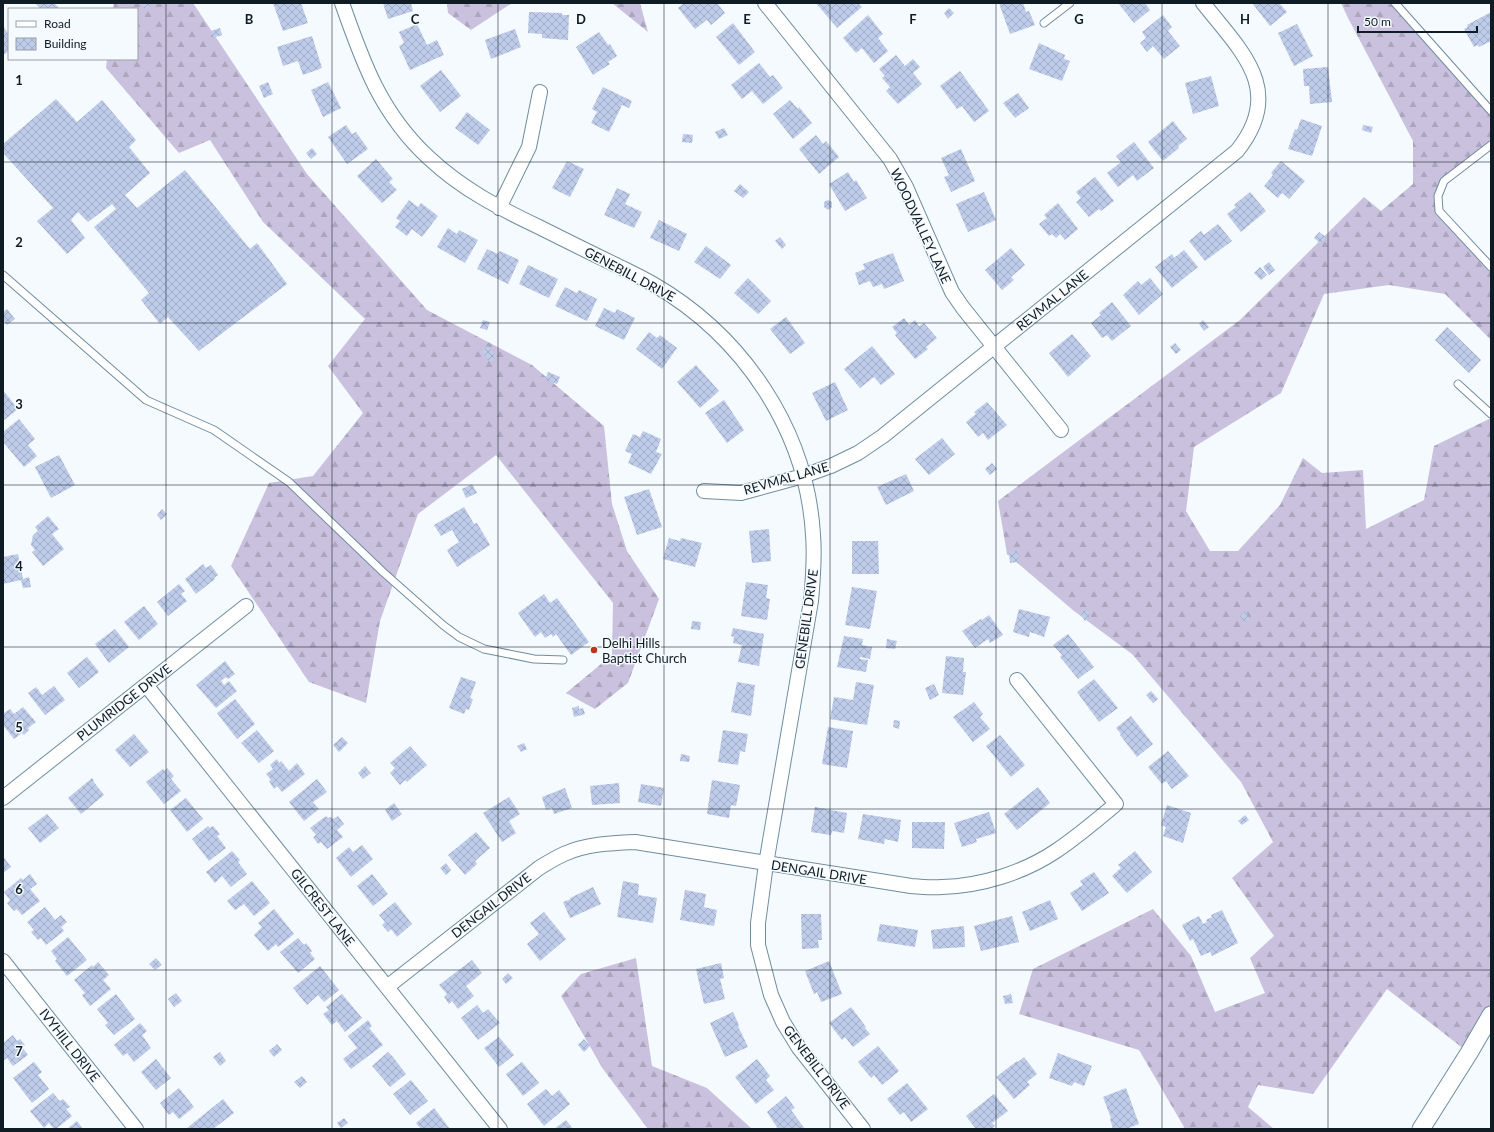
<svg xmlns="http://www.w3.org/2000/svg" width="1494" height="1132" viewBox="0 0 1494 1132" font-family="Lato,sans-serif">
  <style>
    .forest { fill: url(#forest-firs) }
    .building { fill: url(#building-cross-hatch) }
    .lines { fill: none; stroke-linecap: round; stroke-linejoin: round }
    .service-casing { stroke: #6f8da0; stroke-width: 9 }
    .minor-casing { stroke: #6f8da0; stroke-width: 16 }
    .tertiary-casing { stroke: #6f8da0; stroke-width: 19 }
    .service { stroke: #fff; stroke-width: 7 }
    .minor { stroke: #fff; stroke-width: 14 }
    .tertiary { stroke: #fff; stroke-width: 17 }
    .grid { fill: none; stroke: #101c23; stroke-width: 1; stroke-opacity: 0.55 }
    .poi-dot { fill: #c03518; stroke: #f4fafe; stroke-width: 1.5 }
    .labels { text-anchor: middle; stroke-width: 3; stroke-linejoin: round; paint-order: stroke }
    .street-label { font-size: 13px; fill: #101c23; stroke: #f4fafe }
    .poi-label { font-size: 13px; fill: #101c23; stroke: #f4fafe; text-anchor: start }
    .grid-label { font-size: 13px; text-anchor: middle; font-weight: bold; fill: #101c23; stroke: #f4fafe; stroke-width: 3; stroke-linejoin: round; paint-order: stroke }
  </style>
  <defs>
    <pattern id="forest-firs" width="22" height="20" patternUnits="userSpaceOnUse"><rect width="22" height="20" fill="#cac1de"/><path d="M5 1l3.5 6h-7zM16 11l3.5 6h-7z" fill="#aca5be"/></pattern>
    <pattern id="building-cross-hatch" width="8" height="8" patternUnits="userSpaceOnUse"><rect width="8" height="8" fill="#becbe9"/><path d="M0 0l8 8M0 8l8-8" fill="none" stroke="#a2aec8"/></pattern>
  </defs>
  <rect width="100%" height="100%" fill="#f4fafe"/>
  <!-- forest -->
  <path class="forest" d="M114,3H193L307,174L427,310L532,365L604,426L612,504L627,551L659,599L628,683L595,709L566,693L612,655L613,603L496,455L418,514L380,621L366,703L309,682L231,566L269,483L313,476L363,413L328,366L365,319L263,222L210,140L179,153L106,68L107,59H137V9H113Z
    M447,3H512L471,30L448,13Z
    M612,3H640L648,32Z
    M1341,3H1395L1491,111V145L1444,181L1439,211L1491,267V340L1445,294L1389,285L1324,294L1281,393L1194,447L1186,511L1210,551H1238L1280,505L1303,458L1322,473L1363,470L1366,529L1424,500L1434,446L1491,418V1015L1469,1053L1387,989L1313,1094L1258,1085L1248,1107L1274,1129H1183L1184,1127L1139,1050L1019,1014L1033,969L1153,909L1191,956L1215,1012L1265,993L1250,958L1274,936L1232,878L1273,842L1241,782L1132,654L1074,611L1007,554L998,501L1240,320L1364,197L1381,211L1413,184V141L1348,18Z
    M636,958L652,1066L707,1088L752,1129H648L603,1069L561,996L581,974Z"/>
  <!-- building -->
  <path class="building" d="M35,3H54L60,9H41Z
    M140,3H149L151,5L145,9Z
    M273,3H301L308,23L283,31Z
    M383,3H411L413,11L388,19Z
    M684,3H717L725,13L711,25L707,20L695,29L678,8Z
    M816,3H858L862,7L837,28Z
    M999,3H1023L1026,12L1029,11L1035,25L1010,34Z
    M1118,3H1145L1150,10L1134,23Z
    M1252,3H1279L1287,12L1270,26Z
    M949,8L954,13L948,19L944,13Z
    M529,12L562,13V15H569L568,40L542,38V34L528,33Z
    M1491,12V41L1479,47L1478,45L1474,47L1464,29L1468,27L1467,25Z
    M868,15L883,34L878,38L888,51L874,63L862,48L856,53L843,38Z
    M1163,15L1172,27L1168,31L1180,46L1164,59L1153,46L1147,52L1140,43L1146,38L1142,32Z
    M733,23L755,52L739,65L716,37Z
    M417,24L427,45L437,40L444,55L410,70L399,46L404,43L399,32Z
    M1297,24L1313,56L1294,66L1278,33Z
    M3,26L9,35V51L3,55Z
    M220,28L222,35L213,38L211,31Z
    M515,29L521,47L491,59L485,40Z
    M599,32L608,45L610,44L617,56L608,62L610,64L593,75L576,47Z
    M312,36L322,68L303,75L298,61L283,66L277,47Z
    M1039,43L1065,55L1064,59L1070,61L1062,81L1029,69Z
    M896,55L905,66L913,59L920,67L913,73L922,84L898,104L886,91L890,87L882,78L885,76L879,69Z
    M759,63L770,77L773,75L783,88L763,104L752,91L742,99L731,85Z
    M1328,67L1332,102L1310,104L1309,86H1304L1303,69Z
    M441,70L461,96L440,112L420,86Z
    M960,71L989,111L974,122L962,106L957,109L940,86Z
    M1211,76L1219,106L1193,114L1185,83Z
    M268,82L273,94L264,98L259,86Z
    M328,82L341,108L323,117L311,90Z
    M603,87L632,101L629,108L622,105L609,132L591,123L597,112L592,109Z
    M1018,93L1029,108L1015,118L1003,103Z
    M56,99L77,122L102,100L136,140L129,147L150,173L125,195L137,208L185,170L250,249L257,243L287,284L199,351L168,317L160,324L141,300L149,293L94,227L116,209L112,204L88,222L78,212L71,220L85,238L67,254L37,221L53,208L3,153V144Z
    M790,100L798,109L799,107L812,123L793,139L773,114Z
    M467,112L490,130L478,145L455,128Z
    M1301,119L1322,126L1312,156L1288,149L1295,129L1297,130Z
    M1173,121L1187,139L1178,146L1179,148L1163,161L1148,142Z
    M346,125L352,134L356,132L368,149L347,164L328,137Z
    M1363,125L1373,127L1371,133L1362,130Z
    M724,128L728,135L719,139L715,132Z
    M683,134L693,135L692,143L682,142Z
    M816,135L823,144L826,141L839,157L819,174L799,149Z
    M1134,142L1154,168L1137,181L1133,175L1118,187L1107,173L1121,162L1116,156Z
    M312,148L317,154L311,159L306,153Z
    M961,149L975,181L951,192L944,177L949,175L941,158Z
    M376,159L393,179L389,182L397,190L382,203L357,176Z
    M567,161L584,169L570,197L552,188Z
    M1281,161L1305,181L1289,199L1282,193L1278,198L1264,186L1273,175L1271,173Z
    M848,172L854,182L856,180L867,198L845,211L829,184Z
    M1095,177L1114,201L1101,211L1099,209L1089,217L1076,202L1081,198L1076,192Z
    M740,184L749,192L743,198L734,191Z
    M617,188L630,194L625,204L642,212L634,228L604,215Z
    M984,192L996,220L968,232L956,204Z
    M1250,192L1266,211L1241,232L1227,214L1236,207L1234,205Z
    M409,200L418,207L421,203L438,216L422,237L412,229L407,236L395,227L400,221L396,218Z
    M828,200L832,202V207L828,210L824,207V202Z
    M1058,203L1078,229L1065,240L1060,234L1056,238L1052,234L1049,236L1039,224L1047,218L1044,215Z
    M659,220L687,234L679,251L650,238Z
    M1218,224L1232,241L1205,261L1189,241L1201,231L1204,235Z
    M448,228L457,234L459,230L478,240L465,263L437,247Z
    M1319,232L1326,237L1321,244L1314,238Z
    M780,237L786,245L782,249L775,241Z
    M706,246L731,265L720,279L694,262Z
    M1011,248L1025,265L1011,277L1014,280L1002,290L985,270Z
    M487,249L498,254L500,251L519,260L508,284L477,269Z
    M1184,250L1198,267L1172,288L1155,267L1172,254L1174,258Z
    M893,253L904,281L884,289L882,284L873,287L870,281L859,285L855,273L865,269L863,264Z
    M1269,262L1275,270L1269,275L1263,267Z
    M528,265L558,279L549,298L519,284Z
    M1260,267L1267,275L1261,280L1254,273Z
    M748,278L771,301L758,314L734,293Z
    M1150,278L1163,294L1139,315L1123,295L1138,281L1141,285Z
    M565,287L577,293L579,290L597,299L587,321L555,306Z
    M1112,302L1131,326L1112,341L1107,335L1102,338L1091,323L1101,315L1099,313Z
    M604,308L615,313L617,309L635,318L624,340L595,326Z
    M7,309L15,319L7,325L3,320V312Z
    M786,317L805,343L790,354L770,329Z
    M904,318L909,325L915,320L919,326L924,323L937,338L926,347L928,349L915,359L895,335L897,333L892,327Z
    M483,320L490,322L487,330L480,328Z
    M1203,320L1209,327L1204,331L1199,324Z
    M1447,327L1481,360L1469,373L1435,340Z
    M649,332L657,338L660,335L677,348L662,369L636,349Z
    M1072,334L1091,356L1068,377L1049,353Z
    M1175,343L1181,350L1176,354L1170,347Z
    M488,346L496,356L490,362L481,352Z
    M872,346L895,374L881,385L874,377L860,388L844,369Z
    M696,365L719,391L700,408L677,382Z
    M548,372L560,377L557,384L545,380Z
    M835,382L848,410L826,421L812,393Z
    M3,390L18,409L3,421Z
    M724,400L744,430L727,443L705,413Z
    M987,402L1007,425L988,440L983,433L978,437L966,422L976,414L974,412Z
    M19,419L35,439L28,445L37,456L24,467L3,442V432Z
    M643,431L661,439L656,452L662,454L651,474L628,463L632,454L625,451L633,434L640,437Z
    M942,438L955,454L929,475L915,459Z
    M59,455L75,485L51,498L35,467Z
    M992,463L997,469L990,475L985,469Z
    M906,474L914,491L886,505L877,487Z
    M472,484L477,493L466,498L462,489Z
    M649,489L662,527L637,535L624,497Z
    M464,507L474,524L477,523L490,545L457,567L447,550L459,542L452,530L441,536L434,525Z
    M162,509L167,514L161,520L157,515Z
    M48,516L59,529L52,534L64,549L43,566L32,552L35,550L31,545L33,535L38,531L35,527Z
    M769,529L771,561L752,563L749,531Z
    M669,538L680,541L681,538L702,543L695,567L663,559Z
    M852,541H878L879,574H852Z
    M1018,551L1019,562L1010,563L1009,552Z
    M18,554L23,579L29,577L31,587L23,588L21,580L3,584V557Z
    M203,564L206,568L211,565L218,575L214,578L215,579L196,594L185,579Z
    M746,582L768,585L766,598L770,599L767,620L741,616Z
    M179,584L185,591L181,594L187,601L168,616L157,602Z
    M852,587L877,591L870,629L845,625Z
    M544,594L550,603L557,598L589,642L571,655L556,634L553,637L551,634L545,638L541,632L535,637L518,613Z
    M144,606L158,624L139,640L124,622Z
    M1019,609L1050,617L1044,637L1030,632L1029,637L1013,632Z
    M1085,609L1091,616L1085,621L1080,614Z
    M1245,611L1250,618L1245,622L1240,616Z
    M989,615L1003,635L990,643L988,639L975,648L962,631L981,619L982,620Z
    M692,621L701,622L700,630L691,629Z
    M733,628L764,634L759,666L738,662L742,645L733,643L734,637L731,636Z
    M115,629L129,647L109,663L95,644Z
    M1068,634L1094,667L1078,679L1060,657L1062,655L1053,645Z
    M844,636L863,639L862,645L872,647L870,659L860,657V659L868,660L866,672L837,667Z
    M887,639L897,641L895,649L886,648Z
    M946,656L964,658L963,672H966L963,695L942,693Z
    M87,657L99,672L79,688L67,673Z
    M225,661L235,674L228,679L226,677L221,681L224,685L229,681L237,691L216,708L196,685Z
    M461,677L476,682L470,698L473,699L469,710L466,709L464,714L449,708Z
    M1094,679L1118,708L1099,722L1077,692Z
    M737,682L755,685L751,716L731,712Z
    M856,682L874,685L867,725L830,719L834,697L853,700Z
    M934,684L939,695L930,700L925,688Z
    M54,686L65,700L45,715L28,693L36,687L42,695Z
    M1151,691L1158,699L1153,703L1146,695Z
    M235,699L255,724L237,739L217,713Z
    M974,702L983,714L980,717L990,729L973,742L953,717Z
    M579,706V709L583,708L585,714L574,717L572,708Z
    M23,707L36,722L28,728L29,730L24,735L22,733L14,739L3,725V714L10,709L14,714Z
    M1131,716L1153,744L1137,757L1120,735L1121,734L1116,728Z
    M894,720L900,721L899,729L893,727Z
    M828,727L853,731L847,768L822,764Z
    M257,730L274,751L259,763L241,743Z
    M723,730L748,734L745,752L740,751L738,765L718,762Z
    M134,734L149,752L130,767L115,750Z
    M1000,735L1025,765L1011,777L986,746Z
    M342,737L348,743L339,752L333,745Z
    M524,743L527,749L521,752L517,746Z
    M410,746L427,765L407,782L405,780L400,785L390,773L395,768L390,763Z
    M1168,751L1189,776L1172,789L1166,781L1162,784L1148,767Z
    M681,754L690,756L689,762L680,761Z
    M277,759L279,763L281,761L289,771L297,763L305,774L282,792L277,786L274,789L269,781L271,780L266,774L273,769L270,765Z
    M365,766L371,773L363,779L358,773Z
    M167,768L174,776L171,779L181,791L164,804L146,782L163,769L165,771Z
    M92,778L94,781H93L104,795L81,814L68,798Z
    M317,779L327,792L313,802L319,809L304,821L289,802Z
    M712,780L740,785L736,806L731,805L729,818L707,814Z
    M619,783L620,803L592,805L590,786Z
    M641,784L664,788L661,806L638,802Z
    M1038,787L1050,803L1017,830L1004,814Z
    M565,788L572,808L554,814L552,808L546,810L542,797Z
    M509,797L520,814L509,821L516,833L502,842L483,813Z
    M186,798L203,819L187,832L170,810Z
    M394,803L402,814L392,821L385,810Z
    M1167,805L1191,813L1183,843L1163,836L1166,827L1161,825Z
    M815,807L847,813L844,833L832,831L831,835L811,832Z
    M989,812L996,833L976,839L977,842L962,847L954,823Z
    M47,814L59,828L40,843L28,828Z
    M863,814L901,820L898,842L885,839L884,844L858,839Z
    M1245,815L1249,820L1242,825L1238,821Z
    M326,816L328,818L331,817L333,819L338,816L344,824L337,830L343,837L327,849L321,842L318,844L313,837L316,835L310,828Z
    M912,822H945L944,849L912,848Z
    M208,826L210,828L213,826L220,834L217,836L226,848L209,861L192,839Z
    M476,832L490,848L475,861L477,864L465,875L448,855Z
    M362,845L373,859L351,877L336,858L349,847L353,852Z
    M232,851L240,860L238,862L247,874L231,887L222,876L215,883L206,872Z
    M1135,851L1152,872L1127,893L1112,876L1121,868L1118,865Z
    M3,856L11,867L3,873Z
    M446,863L451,870L446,875L440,868Z
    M1094,872L1109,893L1082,911L1070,893L1083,885L1080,881Z
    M30,874L37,884L30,889L40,901L22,915L17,909L14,911L7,903L10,900L4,892L21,878L23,880Z
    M372,874L388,894L373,906L357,886Z
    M252,881L270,903L254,916L244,904L235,910L227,901Z
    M623,881L639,884L638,895L657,898L653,923L617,917Z
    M593,887L601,904L570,918L563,902L571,899L570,898Z
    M685,890L706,894L704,907L717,910L714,926L680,920Z
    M1050,900L1058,919L1030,931L1022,912Z
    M395,902L412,924L397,937L391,929L388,932L382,925L385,922L379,915Z
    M45,907L55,920L61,915L67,922L61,927L64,931L46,945L41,938L38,940L31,932L34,930L27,922Z
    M274,909L294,934L278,947L276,944L268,951L254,935L262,927L258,923Z
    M1222,910L1238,943L1212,956L1210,952L1201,956L1193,939L1190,941L1182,925L1199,916L1203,924L1207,922L1206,920L1212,917L1211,915Z
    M544,912L566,939L540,961L527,944L539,934L530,923Z
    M801,914H821L822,940H818L819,948L802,949Z
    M1012,916L1019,942L981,951L974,926Z
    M880,924L918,930L915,947L877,941Z
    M964,926L965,947L933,949L931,930Z
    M68,937L87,960L67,976L55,961L57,959L51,951Z
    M298,938L304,945L306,943L312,951L310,953L315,959L298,973L280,952Z
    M156,958L162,965L155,970L149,964Z
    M472,960L482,973L466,986L474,996L458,1009L452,1001L449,1004L444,997L447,994L439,985Z
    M829,961L842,994L821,1002L817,992L814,994L805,971Z
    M98,962L109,975L103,980L111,989L90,1006L82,995L85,993L74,980L92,965L93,967Z
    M721,963L724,978L720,979L725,999L704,1004L696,969Z
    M320,966L339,990L324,1002L318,995L307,1005L293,988Z
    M508,973L513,978L506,984L502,979Z
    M176,993L182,1001L174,1007L168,999Z
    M116,994L135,1019L114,1035L105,1025L108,1023L97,1009Z
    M342,994L362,1018L345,1032L337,1021L332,1025L323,1014L329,1010L326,1007Z
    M1011,994L1013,1003L1005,1004L1003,996Z
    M477,1005L483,1013L488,1009L500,1023L478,1040L461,1018Z
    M851,1007L866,1027L865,1028L870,1034L853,1047L845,1037L842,1040L829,1023Z
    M733,1012L739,1025L738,1026L748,1047L725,1057L710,1023Z
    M368,1020L372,1026L369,1028L383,1045L351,1069L343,1059L357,1048L348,1036Z
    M140,1023L147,1031L142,1035L151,1048L134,1062L127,1053L123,1056L114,1045Z
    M13,1035L17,1041L20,1039L25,1045L22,1047L28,1055L13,1066L7,1058L3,1061V1043Z
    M499,1037L514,1055L499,1067L484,1048Z
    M584,1039L590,1046L584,1052L578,1045Z
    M277,1044L282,1050L274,1057L269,1051Z
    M878,1046L899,1071L882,1085L874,1075L871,1078L858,1062Z
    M220,1052L226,1061L220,1066L213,1057Z
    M388,1052L393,1057L406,1074L390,1087L372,1066Z
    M1058,1053L1092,1066L1084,1086L1074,1082L1072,1086L1049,1078Z
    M1024,1057L1037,1074L1027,1082L1030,1085L1014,1099L996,1077L1017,1061L1018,1062Z
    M156,1059L171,1078L156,1090L141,1072Z
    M757,1059L770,1076L766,1080L774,1090L756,1104L735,1077Z
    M34,1062L42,1072L38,1075L49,1089L32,1103L13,1078Z
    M522,1062L539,1083L523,1096L506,1074Z
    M302,1076L307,1082L300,1088L294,1082Z
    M411,1080L428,1101L410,1115L393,1094Z
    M907,1083L928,1109L911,1122L904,1112L900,1115L887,1099Z
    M179,1088L194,1107L179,1119L173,1112L169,1115L160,1103Z
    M1126,1088L1139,1124L1126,1129H1113L1110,1119L1111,1118L1103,1097Z
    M546,1089L552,1096L559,1090L570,1104L544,1126L527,1104Z
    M53,1093L60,1101L63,1099L70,1107L66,1109L72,1116L56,1129H54L49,1123L44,1128L30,1111Z
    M994,1094L1008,1111L992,1123L995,1126L991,1129H976L966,1116Z
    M786,1096L795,1108L791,1110L805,1129H778L767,1112Z
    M223,1099L234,1113L213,1129H188L187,1128Z
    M434,1108L450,1129H421L416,1123Z
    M344,1118L348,1123L341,1128L337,1123Z
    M566,1120L573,1129H554Z
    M77,1121L83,1129H67Z"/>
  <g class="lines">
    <defs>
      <path id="service" d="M1395,3L1491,111
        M1044,23L1070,3
        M1491,145L1444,181L1438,196L1439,211L1491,267
        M3,275L146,400L214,430L289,482L383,572L443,625L459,637L484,649L534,659L563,660
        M1458,384L1491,414"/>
      <path id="minor" d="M342,3C363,63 381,114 429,158C462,189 499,208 539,227C565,240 591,253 616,265C628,271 641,277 653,284C743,336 807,430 813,535C815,557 813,579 811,601L766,864L758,923V945L771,995L783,1022L799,1048L863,1129
        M765,3L890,159L906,187L952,292L963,308L1061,430
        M499,208L529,147L540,92
        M704,491L741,493L803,476L831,466L858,453L883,436L1237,151C1286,90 1241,51 1203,3
        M146,685L500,1129
        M3,798L246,606
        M3,961L136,1129
        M387,987L539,868C547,863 555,858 564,854C586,844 611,843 635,842L911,886C921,887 932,888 942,887C981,886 1023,873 1056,851C1077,837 1097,820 1116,804L1017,680"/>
      <path id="tertiary" d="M1421,1129L1469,1053L1491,1015"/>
    </defs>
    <!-- service casing -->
    <use href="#service" class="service-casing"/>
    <!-- minor casing -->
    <use href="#minor" class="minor-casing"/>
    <!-- tertiary casing -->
    <use href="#tertiary" class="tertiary-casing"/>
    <!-- service -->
    <use href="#service" class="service"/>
    <!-- minor -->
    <use href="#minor" class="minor"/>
    <!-- tertiary -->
    <use href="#tertiary" class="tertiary"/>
  </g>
  <!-- grid -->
  <path class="grid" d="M166,3V1129M332,3V1129M498,3V1129M664,3V1129M830,3V1129M996,3V1129M1162,3V1129M1328,3V1129M3,162H1491M3,323H1491M3,485H1491M3,647H1491M3,809H1491M3,970H1491"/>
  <!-- markers -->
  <circle class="poi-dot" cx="594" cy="650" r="4"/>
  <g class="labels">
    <!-- street labels -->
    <g class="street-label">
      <text transform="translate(921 226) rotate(65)" y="5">WOODVALLEY LANE</text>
      <text transform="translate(630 274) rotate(28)" y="5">GENEBILL DRIVE</text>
      <text transform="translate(1052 300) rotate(-39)" y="5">REVMAL LANE</text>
      <text transform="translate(786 478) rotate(-16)" y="5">REVMAL LANE</text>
      <text transform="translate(806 619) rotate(-82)" y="5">GENEBILL DRIVE</text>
      <text transform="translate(124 702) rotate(-38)" y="5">PLUMRIDGE DRIVE</text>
      <text transform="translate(819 872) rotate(9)" y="5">DENGAIL DRIVE</text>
      <text transform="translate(491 905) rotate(-38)" y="5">DENGAIL DRIVE</text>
      <text transform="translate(323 907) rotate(52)" y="5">GILCREST LANE</text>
      <text transform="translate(70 1045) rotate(52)" y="5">IVYHILL DRIVE</text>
      <text transform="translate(817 1067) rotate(53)" y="5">GENEBILL DRIVE</text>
    </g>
    <!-- poi labels -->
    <g class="poi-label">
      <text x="602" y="648">Delhi Hills<tspan x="602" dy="15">Baptist Church</tspan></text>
    </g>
  </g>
  <g class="grid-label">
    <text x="249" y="24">B</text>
    <text x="415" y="24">C</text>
    <text x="581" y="24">D</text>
    <text x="747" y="24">E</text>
    <text x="913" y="24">F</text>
    <text x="1079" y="24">G</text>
    <text x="1245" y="24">H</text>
    <text x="19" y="85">1</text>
    <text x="19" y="247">2</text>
    <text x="19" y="409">3</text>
    <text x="19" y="571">4</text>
    <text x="19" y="732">5</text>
    <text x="19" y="894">6</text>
    <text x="19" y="1056">7</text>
  </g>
  <!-- border -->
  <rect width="1494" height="1132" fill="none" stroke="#101c23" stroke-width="8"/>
  <!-- legend -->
  <rect x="8" y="8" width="130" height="52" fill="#f4fafe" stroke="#99a1a6"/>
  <rect x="16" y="21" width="20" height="6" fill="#ffffff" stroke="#99a1a6"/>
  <text x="44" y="28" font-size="12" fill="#101c23">Road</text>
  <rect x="16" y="38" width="20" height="12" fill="url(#building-cross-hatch)" stroke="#99a1a6"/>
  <text x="44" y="48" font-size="12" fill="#101c23">Building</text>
  <!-- scale -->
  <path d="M1358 26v6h119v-6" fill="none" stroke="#101c23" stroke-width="2"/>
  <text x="1364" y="26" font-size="12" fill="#101c23" stroke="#f4fafe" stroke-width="3" paint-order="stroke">50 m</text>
</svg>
